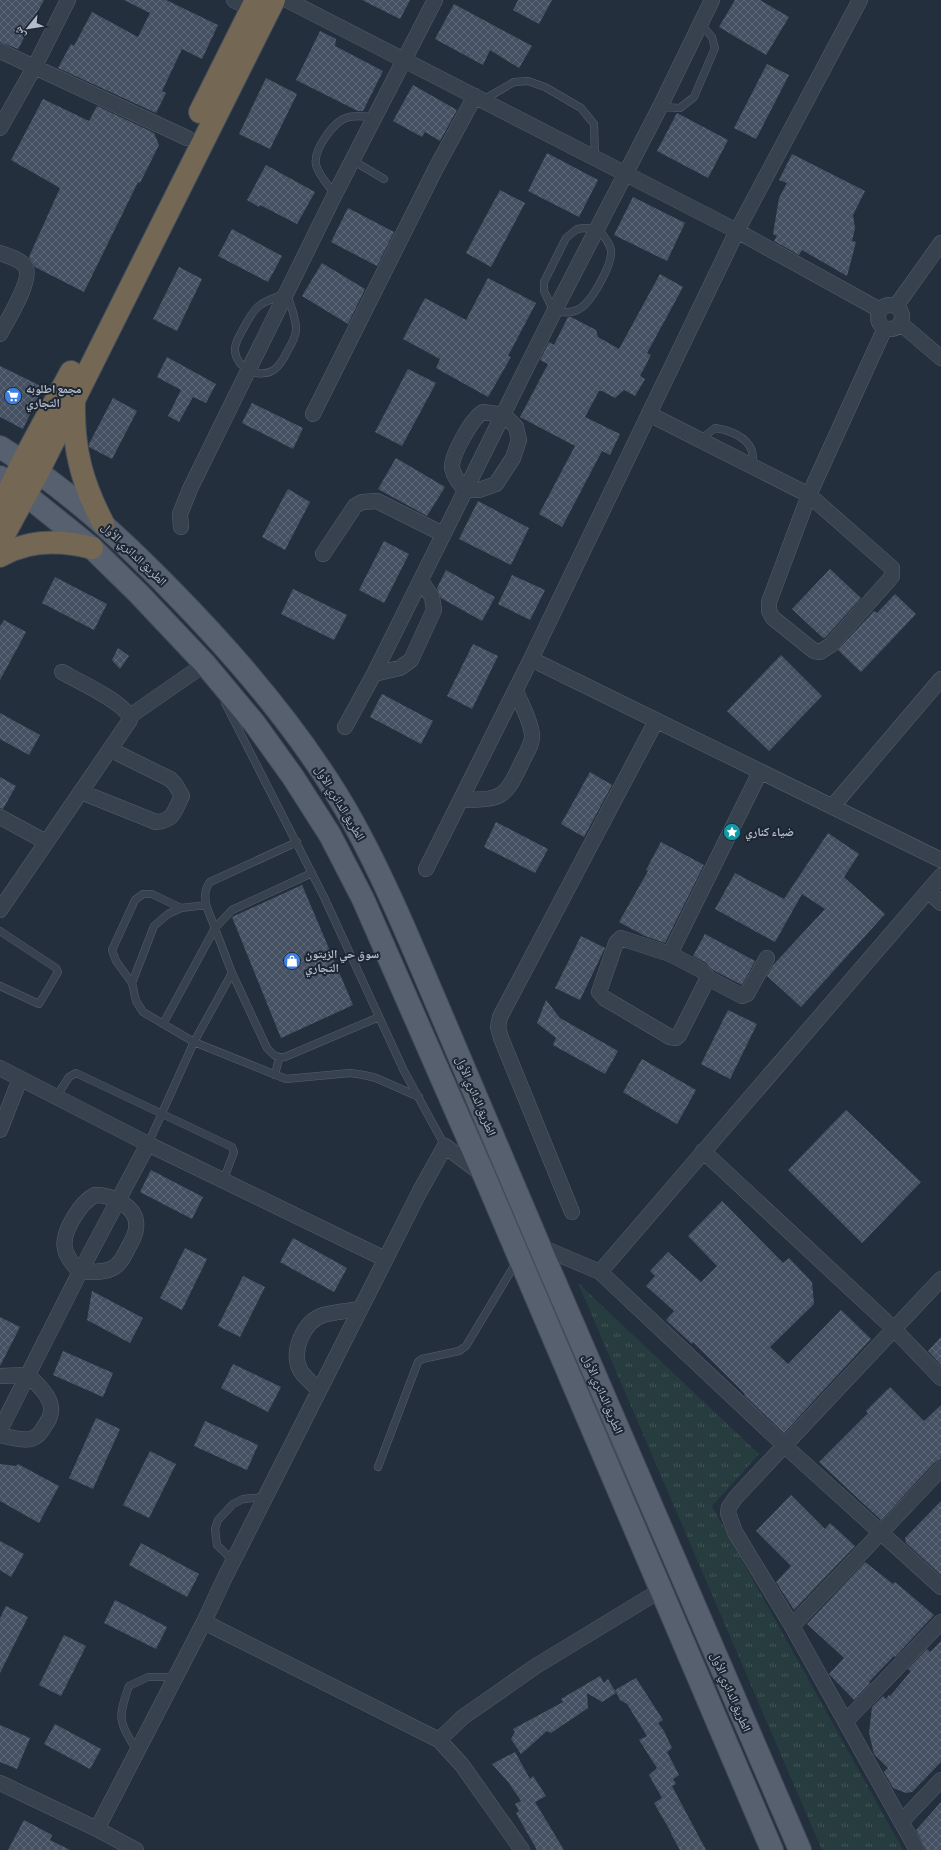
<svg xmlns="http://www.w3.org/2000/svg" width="941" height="1850" viewBox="0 0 941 1850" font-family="'Sofia Sans Condensed','Noto Naskh Arabic',sans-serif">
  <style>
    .grass { fill: url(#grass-tufts) }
    .building { fill: url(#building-cross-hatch) }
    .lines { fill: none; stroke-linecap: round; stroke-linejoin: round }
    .lane-casing { stroke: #565f6c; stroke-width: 8 }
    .street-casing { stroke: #565f6c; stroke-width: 16 }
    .primary-casing { stroke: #414a57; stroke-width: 24 }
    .highway-casing { stroke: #434c59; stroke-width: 24 }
    .lane { stroke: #38414e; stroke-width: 7 }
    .street { stroke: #38414e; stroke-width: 15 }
    .primary { stroke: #56606e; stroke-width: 22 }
    .highway { stroke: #746855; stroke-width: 22 }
    .labels { text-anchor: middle; stroke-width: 4; stroke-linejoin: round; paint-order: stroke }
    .poi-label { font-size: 12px; font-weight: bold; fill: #b4bcc9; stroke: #1d2633; text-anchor: start }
    .street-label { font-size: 12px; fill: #b4bcc9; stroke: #1d2633 }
  </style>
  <defs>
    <pattern id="grass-tufts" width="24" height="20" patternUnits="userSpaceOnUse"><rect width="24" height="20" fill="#263c3f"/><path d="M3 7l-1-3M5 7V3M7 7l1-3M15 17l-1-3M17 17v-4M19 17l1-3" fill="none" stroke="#435659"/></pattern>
    <pattern id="building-cross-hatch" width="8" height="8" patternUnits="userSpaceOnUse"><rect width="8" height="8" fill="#455162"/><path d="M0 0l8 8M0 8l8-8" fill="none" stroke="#5d6877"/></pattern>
  </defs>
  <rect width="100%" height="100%" fill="#242f3e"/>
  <!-- grass -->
  <path class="grass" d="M578,1283L759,1454L712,1506L903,1850H822Z"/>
  <!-- building -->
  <path class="building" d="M0,0H44L18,49L0,42Z
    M124,0H166L218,25L202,59L182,49L162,91L166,93L156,113L58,68L71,44L74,46L92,12L138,37L150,13Z
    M362,0H410L400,19Z
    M518,0H552L539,24L513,10Z
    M735,0H760L789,17L766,55L719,27Z
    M454,4L532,46L519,68L490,50L483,65L435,39Z
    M320,31L336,39L335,46L383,71L363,111H358L296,80Z
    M767,64L789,75L756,139L734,128Z
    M266,78L297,94L270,149L239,134Z
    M413,85L457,110L440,141L425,132L422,137L393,121Z
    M43,99L89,121L97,106L148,130L154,133L159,145L140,183L138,182L84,292L35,267L29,257L60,188L11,160Z
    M677,113L728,140L708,178L657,151Z
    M547,153L598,180L579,217L528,191Z
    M792,154L865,191L853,215L855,228L852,241L856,242L847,276L802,250L799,255L774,241L777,236L773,234L779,198L787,183L779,180Z
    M266,165L315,192L297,224L260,205L259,207L247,200Z
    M500,190L525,203L491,267L466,253Z
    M633,197L685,223L667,261L614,235Z
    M348,208L394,232L377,266L331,242Z
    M232,229L282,256L268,282L218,256Z
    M322,263L365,289L348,324L302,296Z
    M179,267L202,279L177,331L153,319Z
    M660,274L683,287L647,353L651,355L640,376L645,379L635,396L624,390L615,398L602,391H599L585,417L620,434L610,455L602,451L562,527L539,514L575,446L520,417L548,364L540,360L549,342L554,345L568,317H571L596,330L598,337L619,349Z
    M488,278L536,303L508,356L511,357L488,397L436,368L440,359L403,339L425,298L466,320Z
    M167,357L216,384L206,403L193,397L179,422L168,416L181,390L157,377Z
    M0,366L43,387L23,429L0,417Z
    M408,369L436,383L402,446L375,432Z
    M113,398L137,411L112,459L89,447V444Z
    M252,403L303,428L293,449L242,423Z
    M396,458L445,487L427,516L378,489Z
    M288,489L310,502L285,550L262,537Z
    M478,501L529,528L511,565L459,539Z
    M384,541L409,554L384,603L359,590Z
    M830,569L861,598L825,638H823L792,609Z
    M446,570L495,597L482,621L441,598L437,588Z
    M512,575L545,590L530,620L498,604Z
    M55,577L107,604L94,630L42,603Z
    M293,589L347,615L334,640L281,614Z
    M895,594L916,614L861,672L838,650L874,611L877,613Z
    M4,620L26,632L0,680V626Z
    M473,644L498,656L472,709L447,696Z
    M118,648L129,656L120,669L112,660Z
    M781,655L822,696L769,751L727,711Z
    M382,694L433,721L421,744L370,717Z
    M0,713L40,735L29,755L0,739Z
    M590,772L612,785L584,837L561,824Z
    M0,777L16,786L3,809L0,808Z
    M496,822L548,849L535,873L484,847Z
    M828,833L859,854L844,877L885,914L801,1007L767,976L773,965L825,909L802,894L775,942L715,909L735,873L784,899Z
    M661,842L704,865L665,943L645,936L619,922L648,871L646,870Z
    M302,885L353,1005L281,1038L232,917Z
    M705,934L755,961L742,985L713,970L707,963L693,956Z
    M581,936L605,948L580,1000L555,988Z
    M546,1000L560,1018L618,1051L605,1074L553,1045L556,1038L537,1023Z
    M728,1010L757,1024L730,1079L701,1064Z
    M642,1059L696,1090L677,1124L623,1092Z
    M846,1110L921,1182L862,1243L788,1170Z
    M151,1170L203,1197L192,1219L140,1192Z
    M722,1201L783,1263L789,1258L812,1282L814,1304L770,1347L788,1364L841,1310L871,1339L784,1433L744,1395L745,1394L693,1342L692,1344L666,1320L674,1311L646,1286L655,1276L650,1271L668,1252L701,1282L717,1266L688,1236Z
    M293,1238L347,1268L334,1292L280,1262Z
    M185,1248L207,1259L182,1310L160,1298Z
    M243,1276L265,1287L240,1337L218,1326Z
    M92,1291L143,1318L130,1343L87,1320Z
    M0,1317L20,1327L0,1366Z
    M941,1337V1365L928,1351Z
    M63,1351L113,1373L103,1397L53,1375Z
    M233,1364L281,1387L268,1412L221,1388Z
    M890,1387L924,1421L941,1405V1459L934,1463L881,1520L819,1462L868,1413L866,1411Z
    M96,1418L120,1429L93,1489L69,1478Z
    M205,1421L258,1445L247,1470L194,1446Z
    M150,1451L176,1464L149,1518L123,1505Z
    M0,1464L16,1466L18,1464L59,1486L39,1523L0,1501Z
    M791,1495L825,1529L830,1523L855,1546L794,1610L776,1582L791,1566L756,1531Z
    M941,1501V1575L906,1543L905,1538Z
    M0,1541L24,1554L11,1577L0,1570Z
    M141,1543L199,1574L187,1597L129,1565Z
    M865,1562L893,1584L895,1582L934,1615L895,1657L894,1656L869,1682L870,1683L854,1700L829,1674L844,1658L807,1624Z
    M115,1600L167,1627L156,1649L104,1623Z
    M6,1606L28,1617L0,1673V1618Z
    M64,1635L86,1646L61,1696L39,1685Z
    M941,1641V1762L912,1792L906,1793L893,1788L884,1772L888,1768L874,1754L869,1733L872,1707L883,1696L886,1699L889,1695L890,1696L911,1671L908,1669L927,1649L930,1652Z
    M600,1676L604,1683L608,1679L616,1693L602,1702L587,1693L588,1708L551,1733L547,1731L521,1754L511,1739L515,1732L513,1729L563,1702L561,1699Z
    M636,1678L663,1720L658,1723L664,1731L672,1748L667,1752L679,1775L673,1779L676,1784L672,1786L706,1850H680L671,1834H672L654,1803L662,1798L649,1775L657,1768L639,1740L647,1736L627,1704L620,1700L615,1690Z
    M55,1724L101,1749L90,1769L44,1744Z
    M0,1725L30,1738L17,1769L0,1762Z
    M515,1752L530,1779L533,1776L546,1796L535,1802L564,1850H537L516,1813L519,1811L515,1804L521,1801L509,1783L492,1764Z
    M941,1802V1850H926L916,1830Z
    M24,1820L52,1835L50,1840L70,1850H8Z"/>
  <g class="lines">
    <defs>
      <path id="lane" d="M483,100L514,82L528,81L545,87L581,108L594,124L595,157
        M660,107L680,108L694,97L715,48L712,37L700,23
        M352,160L384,179
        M335,194C328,185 319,176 316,165C313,150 334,120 349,117C357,115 367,117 374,117
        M584,228L598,229C603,235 610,243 611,250C613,264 591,303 579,309C571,314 563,312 554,312L544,291V282L566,238L577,229Z
        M287,293C290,305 296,317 296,329C296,337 291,345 287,352C284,358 280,365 275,369C260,380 237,369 235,351C234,344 239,337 242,331C256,304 258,304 287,293Z
        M700,440L715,428C728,430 747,436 752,451C753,456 753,462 754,467
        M225,703L324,897L404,1071L445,1146
        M297,842L210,882C204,889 205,896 206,905L232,973L267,1048C273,1055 276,1058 285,1057L379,1017
        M206,905L181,908L168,914L154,926L132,983L136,1001L143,1012L194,1042L286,1079L350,1073L364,1075L376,1078L419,1097
        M0,931L56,968L58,972L39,1004L0,986
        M132,983L116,961L112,950L135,900L143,894H152L181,908
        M163,1024L215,928L232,910L312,873
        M275,1075L279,1058
        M56,1097L69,1077L76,1073L232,1147L234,1152L223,1181
        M148,1144L194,1042L232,973
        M378,1467L418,1362L422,1359L459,1351L466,1346L517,1261
        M233,1561L217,1545L215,1529L218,1520L233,1504L243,1499L265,1497
        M137,1751C119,1721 117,1720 129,1686L148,1677H176"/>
      <path id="street" d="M234,0L260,13
        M287,0L737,231L880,310
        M0,51L187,138
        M0,128L35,66L68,0
        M0,253C8,256 20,259 25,266C34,278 7,321 0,334
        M878 317a12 12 0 1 1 24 0a12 12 0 1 1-24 0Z
        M896,306L941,243
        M900,323L941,358
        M483,412L504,415L516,427L519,440L513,458L496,484L479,490H465C459,483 454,477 452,468C451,456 472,418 483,412Z
        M313,414L436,168L475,96
        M649,414L809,495L892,568V576L889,580L831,645L820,652L814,651L773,618L769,611V602L809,495L885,328
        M181,527L180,514L190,489L335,194L435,0
        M323,554L355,506L362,502L377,501L443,534
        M531,659L941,860
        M374,674L400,668L411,660L434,610L432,597L421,581
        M130,716L205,664
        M345,727L374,674L554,312L660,107L712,0
        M81,792L156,822C175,820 174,811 182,796L175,784L170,779L111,750
        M461,800C502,799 504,800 522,762C526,753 533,744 532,734C530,719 521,704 516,691
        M832,807L941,679
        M0,817L46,842
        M426,869L531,659L737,231L860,0
        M941,876L600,1272L785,1446L941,1587
        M928,891L941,903
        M0,910L130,720C129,704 76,680 62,672
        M670,954L760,772
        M708,978L679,1035L676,1038L670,1037L604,998L599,992L616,943L621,938L670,954L703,971L708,978L742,996L747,994L767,958
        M0,1068L148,1144L385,1259
        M0,1130L20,1079
        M703,1151L894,1329L941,1378
        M95,1195C113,1195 139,1207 136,1228C136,1235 131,1242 128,1248C124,1256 121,1263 113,1268C103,1273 91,1272 80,1272C73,1265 67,1258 65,1249C61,1232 81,1202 95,1195Z
        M572,1212L501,1038L498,1027L500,1017L656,721
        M539,1246L600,1272
        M0,1376L28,1375C38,1385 56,1400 50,1416C49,1420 46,1424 44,1427C41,1433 37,1437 31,1439C21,1441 9,1437 0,1435
        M319,1390C313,1384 304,1377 300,1370C291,1351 303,1322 323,1315C334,1312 348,1311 360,1309
        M0,1430L80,1272L148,1144
        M204,1622L439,1740L462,1765L522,1850
        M792,1626L941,1469
        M846,1721L941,1622
        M439,1740L463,1717L536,1666L661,1590
        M0,1783L97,1829L136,1850
        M901,1822L941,1780
        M97,1829L204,1622L224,1579L420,1191L445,1146L482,1174
        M917,1850L792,1626L735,1532L728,1513L729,1507L736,1497L941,1279"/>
      <path id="primary" d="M0,447C64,486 118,536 170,589C239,659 305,736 353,822C386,882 412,946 439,1009C473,1090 507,1171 542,1252C627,1452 714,1651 800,1850
        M0,477L26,495L92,548L139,594L205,664L255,724L293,777L330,835L363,899L484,1175L772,1850"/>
      <path id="highway" d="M200,112L256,0
        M74,403C73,449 82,483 103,523
        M0,509L23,461L71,372
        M0,542L38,472L274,0
        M0,556C29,539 61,540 92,548"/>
    </defs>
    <!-- lane casing -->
    <use href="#lane" class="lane-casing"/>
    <!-- street casing -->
    <use href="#street" class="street-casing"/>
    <!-- primary casing -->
    <use href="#primary" class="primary-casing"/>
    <!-- highway casing -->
    <use href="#highway" class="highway-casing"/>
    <!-- lane -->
    <use href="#lane" class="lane"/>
    <!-- street -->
    <use href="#street" class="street"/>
    <!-- primary -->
    <use href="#primary" class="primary"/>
    <!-- highway -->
    <use href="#highway" class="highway"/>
  </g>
  <!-- icons -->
  <defs>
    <symbol id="supermarket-disc" viewBox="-11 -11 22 22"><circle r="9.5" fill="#3f7fe0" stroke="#1d2633"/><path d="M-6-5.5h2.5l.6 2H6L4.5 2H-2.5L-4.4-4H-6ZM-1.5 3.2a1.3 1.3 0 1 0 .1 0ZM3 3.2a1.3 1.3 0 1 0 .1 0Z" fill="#fff"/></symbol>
    <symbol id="sight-disc" viewBox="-11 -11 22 22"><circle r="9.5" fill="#0f9aa8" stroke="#1d2633"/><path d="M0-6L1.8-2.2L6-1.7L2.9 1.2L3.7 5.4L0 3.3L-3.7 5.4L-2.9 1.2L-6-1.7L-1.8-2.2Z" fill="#fff"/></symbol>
    <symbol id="shop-disc" viewBox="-11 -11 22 22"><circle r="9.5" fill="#3f7fe0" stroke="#1d2633"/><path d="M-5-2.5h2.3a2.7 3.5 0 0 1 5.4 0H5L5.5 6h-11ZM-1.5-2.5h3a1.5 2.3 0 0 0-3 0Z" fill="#fff"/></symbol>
  </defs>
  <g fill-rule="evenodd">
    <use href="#supermarket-disc" x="3" y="386" width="20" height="20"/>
    <use href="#sight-disc" x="722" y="822" width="20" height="20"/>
    <use href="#shop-disc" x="282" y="951" width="20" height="20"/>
  </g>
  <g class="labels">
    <!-- poi labels -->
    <g class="poi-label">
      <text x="26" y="393">مجمع اطلوبه<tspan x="26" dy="14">التجاري</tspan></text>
      <text x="745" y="836">ضياء كناري</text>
      <text x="305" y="958">سوق حي الزيتون<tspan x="305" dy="14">التجاري</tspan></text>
    </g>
    <!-- street labels -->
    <g class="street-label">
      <text transform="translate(134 554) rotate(44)" y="4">الطريق الدائري الأول</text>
      <text transform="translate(340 803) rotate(59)" y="4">الطريق الدائري الأول</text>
      <text transform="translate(476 1096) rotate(67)" y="4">الطريق الدائري الأول</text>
      <text transform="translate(603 1394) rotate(67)" y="4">الطريق الدائري الأول</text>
      <text transform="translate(731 1692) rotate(67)" y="4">الطريق الدائري الأول</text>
    </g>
  </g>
  <!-- north arrow -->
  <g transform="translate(28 28) rotate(240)" stroke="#1d2633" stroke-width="3" paint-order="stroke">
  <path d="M0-3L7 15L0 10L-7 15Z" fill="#b4bcc9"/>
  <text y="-6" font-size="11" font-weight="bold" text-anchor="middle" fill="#b4bcc9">ش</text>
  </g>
</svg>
